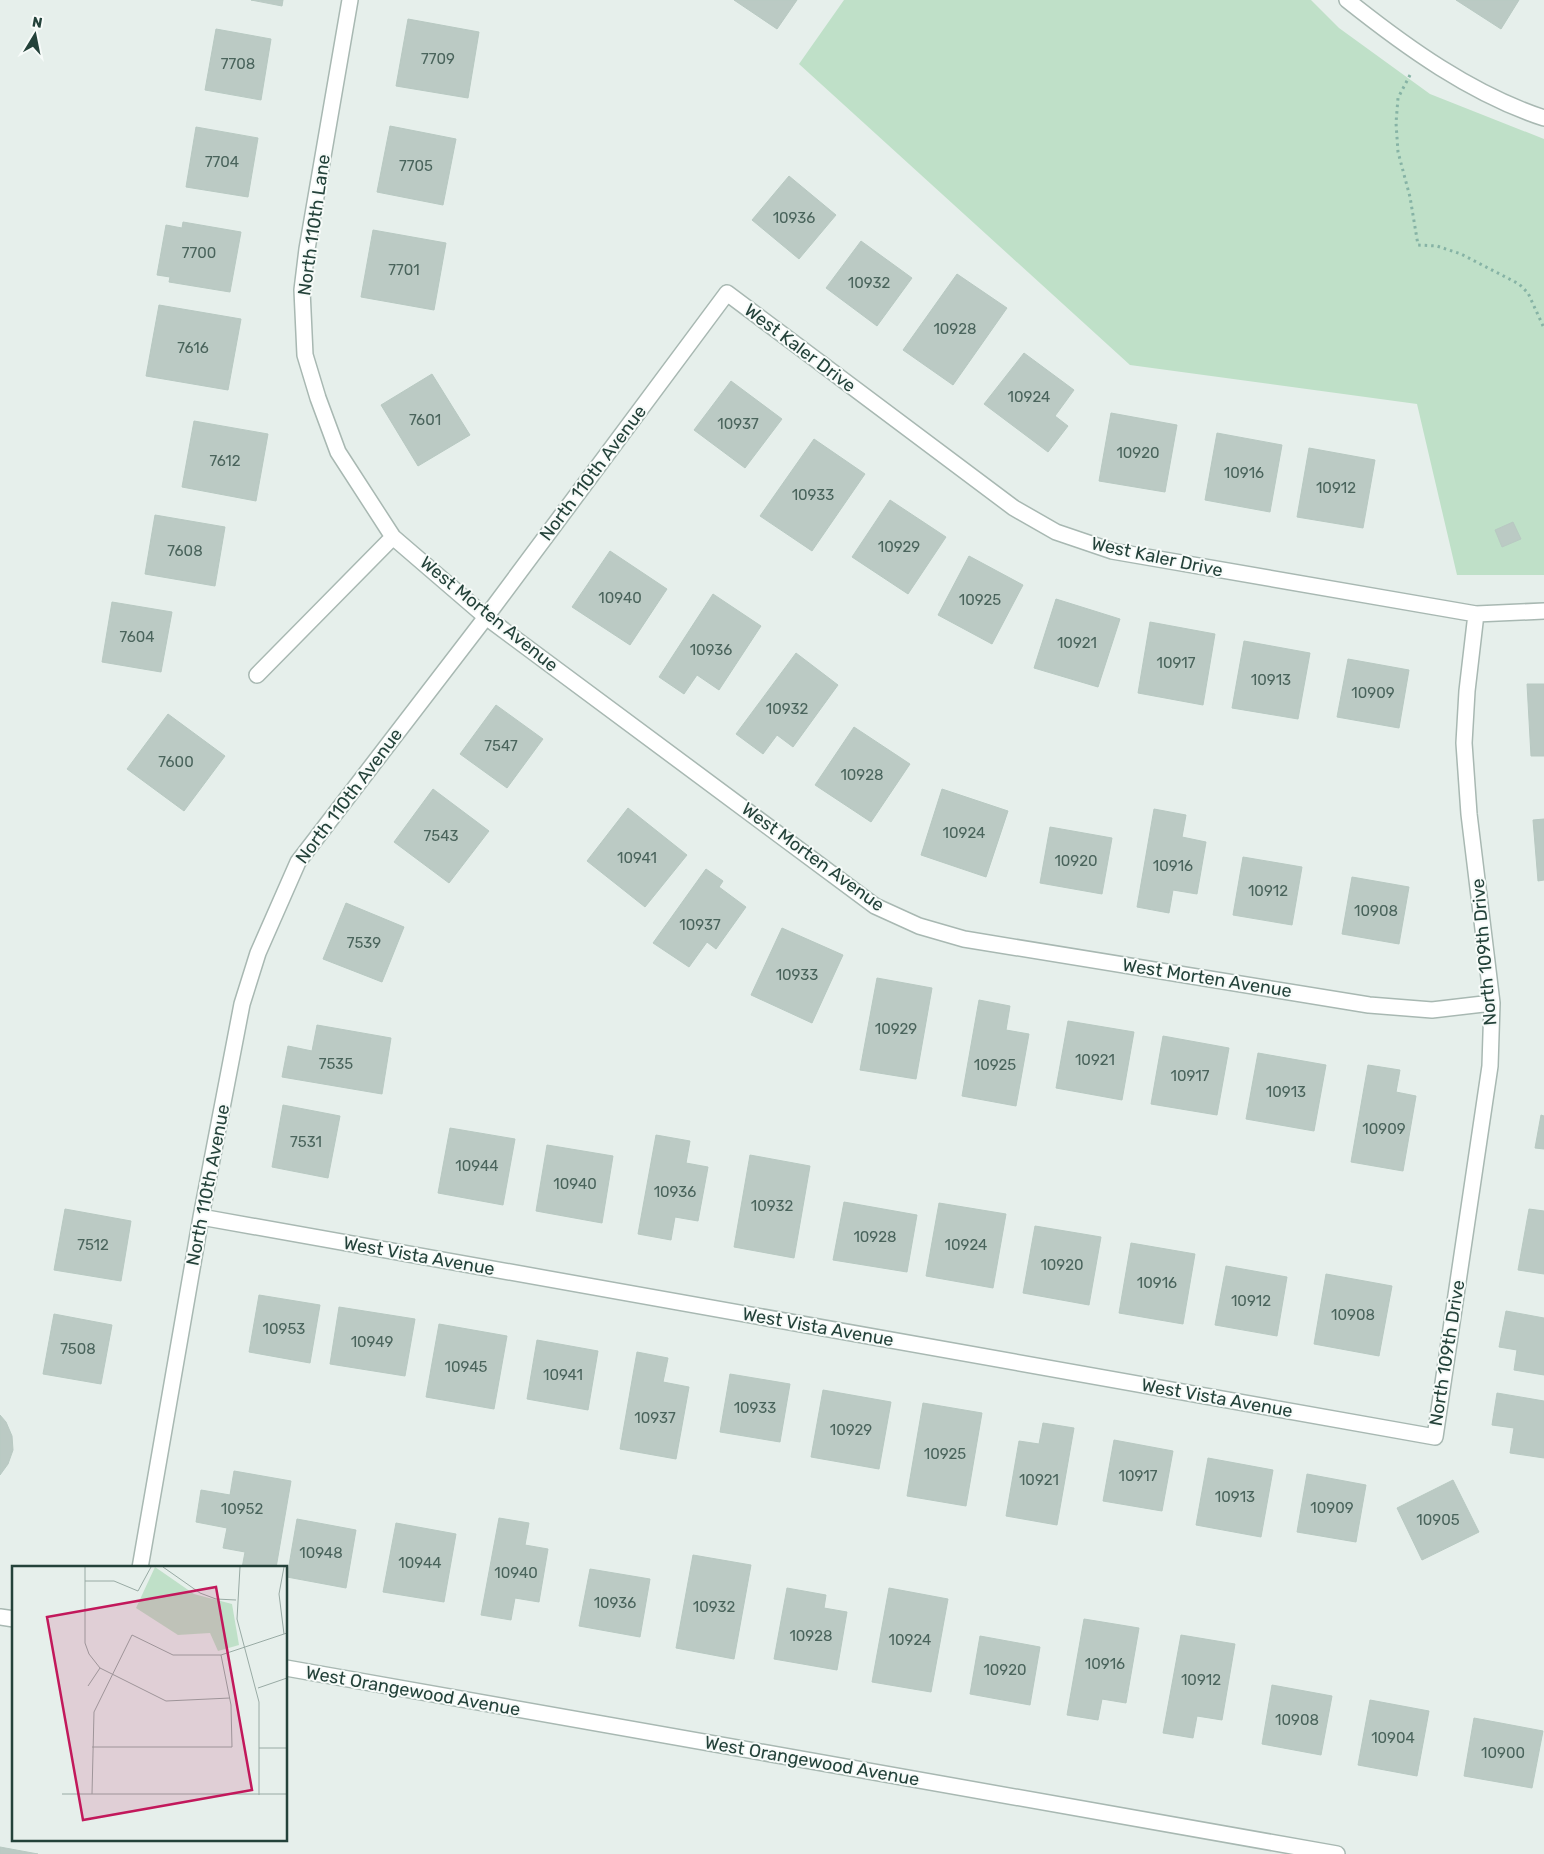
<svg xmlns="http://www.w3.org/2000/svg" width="1544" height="1854" viewBox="0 0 1544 1854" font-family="Rubik,sans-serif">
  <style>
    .green { fill: #bfe0c8 }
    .building { fill: #bbcac4; stroke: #b8c9c2 }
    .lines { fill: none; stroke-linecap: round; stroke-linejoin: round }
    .minor-casing { stroke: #a8b8b2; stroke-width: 18 }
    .tertiary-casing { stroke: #a8b8b2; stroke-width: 18 }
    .path { stroke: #86b3a5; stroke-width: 3; stroke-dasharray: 2.5 4; stroke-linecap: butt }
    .minor { stroke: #fff; stroke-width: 15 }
    .tertiary { stroke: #fff; stroke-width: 15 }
    .labels { text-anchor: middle; stroke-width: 4; stroke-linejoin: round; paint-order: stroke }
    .number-label { font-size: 15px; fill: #4a645c }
    .street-label { font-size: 18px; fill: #24423a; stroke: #f7fbf9 }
    .inset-road { fill: none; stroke: #98aaa4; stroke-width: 1 }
    .view { fill: #c2185b; fill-opacity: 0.15; stroke: #c2185b; stroke-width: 2.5 }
    .inset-edge { fill: none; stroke: #24423a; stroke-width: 2.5 }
  </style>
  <rect width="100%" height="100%" fill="#e6efeb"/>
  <!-- green -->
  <path class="green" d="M844,0H1311L1339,28L1430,94L1544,139V575H1457L1417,404L1130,365L799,64Z"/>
  <!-- building -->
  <path class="building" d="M251,0H283L282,6Z
    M734,0H797L777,29Z
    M1456,0H1519L1501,29Z
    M408,19L479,32L468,98L396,86Z
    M216,29L271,39L261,100L205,90Z
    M390,126L456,139L443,205L377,192Z
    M196,127L258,138L248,197L186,187Z
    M789,176L836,215L799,259L752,220Z
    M183,222L241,232L230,292L169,282L170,277L157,275L166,225L182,228Z
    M373,230L446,243L434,310L361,297Z
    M861,241L912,278L877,326L826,288Z
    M957,274L1007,308L953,385L903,350Z
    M159,305L241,319L228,390L146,376Z
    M1024,353L1074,390L1055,416L1068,426L1048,452L984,404Z
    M432,374L470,435L418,466L381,405Z
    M731,381L782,419L745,468L694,430Z
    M1111,413L1177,425L1165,492L1099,481Z
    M194,421L268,434L256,501L182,487Z
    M1217,433L1282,445L1270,512L1205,500Z
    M814,439L865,474L812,551L760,516Z
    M1309,448L1375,460L1363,528L1297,517Z
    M890,500L946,537L908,594L852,557Z
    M155,515L225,527L215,586L145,574Z
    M1513,522L1521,539L1502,547L1495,530Z
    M610,551L667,589L630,645L572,607Z
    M969,556L1023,585L992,644L938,615Z
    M713,594L761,626L719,690L697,675L684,694L659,677Z
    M1056,599L1120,619L1098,687L1034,668Z
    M112,602L172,612L161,672L102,662Z
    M1150,622L1215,634L1203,705L1138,693Z
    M1244,641L1310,653L1298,719L1232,708Z
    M796,653L838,685L793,747L777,735L763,754L736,734Z
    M1348,659L1409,670L1399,728L1337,717Z
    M1527,684H1544V756H1531Z
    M496,705L543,739L507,788L460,754Z
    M168,714L225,756L184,811L127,769Z
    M854,727L910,764L871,822L815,785Z
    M433,789L489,831L449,883L394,842Z
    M942,789L1008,811L986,877L921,855Z
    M628,808L687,855L645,907L587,861Z
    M1154,809L1186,815L1182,837L1206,842L1197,894L1173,890L1169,913L1137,907Z
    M1544,819V880L1538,881L1533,820Z
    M1050,827L1112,838L1102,894L1040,883Z
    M1243,857L1302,867L1292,925L1233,915Z
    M706,869L723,881L719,887L746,907L716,949L707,942L689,967L653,943Z
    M1352,877L1409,887L1399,944L1342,934Z
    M346,903L404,927L382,982L323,959Z
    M782,928L843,955L812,1023L751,995Z
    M877,978L932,988L916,1079L860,1070Z
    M979,1000L1010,1006L1006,1030L1029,1034L1016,1106L962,1096Z
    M1068,1021L1134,1032L1122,1100L1056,1088Z
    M317,1025L391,1038L382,1094L282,1077L288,1046L312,1051Z
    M1163,1036L1229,1048L1217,1115L1151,1104Z
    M1258,1053L1326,1065L1314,1131L1246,1119Z
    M1368,1065L1400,1070L1396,1092L1416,1096L1403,1171L1351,1162Z
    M283,1105L340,1116L328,1178L272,1167Z
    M1541,1115L1544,1116V1149L1535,1148Z
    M450,1128L515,1139L503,1205L438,1193Z
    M656,1135L690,1141L686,1163L708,1167L698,1221L675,1217L671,1240L638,1234Z
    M547,1145L613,1156L602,1223L536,1211Z
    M750,1155L810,1166L794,1258L734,1247Z
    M844,1202L917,1215L907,1272L833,1260Z
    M939,1203L1006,1214L993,1288L926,1276Z
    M65,1209L131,1221L121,1281L54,1270Z
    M1529,1209L1544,1211V1274L1518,1270Z
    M1035,1226L1101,1237L1089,1305L1023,1293Z
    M1131,1243L1195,1254L1183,1324L1119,1313Z
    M1226,1266L1287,1277L1277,1336L1215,1325Z
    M1326,1274L1392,1286L1379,1356L1314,1344Z
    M259,1295L320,1305L310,1363L249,1352Z
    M339,1307L415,1319L405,1376L330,1364Z
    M1506,1311L1544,1318V1375L1514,1370L1517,1350L1499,1347Z
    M54,1314L112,1325L101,1384L43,1374Z
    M439,1324L507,1336L494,1409L426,1397Z
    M537,1340L598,1351L588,1410L527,1399Z
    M637,1352L668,1358L663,1382L689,1387L676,1459L620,1449Z
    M730,1374L790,1384L780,1442L720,1432Z
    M823,1390L891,1402L879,1469L811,1457Z
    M1497,1393L1544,1401V1458L1510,1453L1514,1428L1492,1425Z
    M923,1403L982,1413L966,1506L907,1496Z
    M0,1415L6,1422L12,1436L13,1450L8,1464L0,1475Z
    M1043,1423L1074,1428L1057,1525L1006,1516L1019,1441L1039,1444Z
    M1114,1440L1173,1451L1162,1511L1103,1501Z
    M1208,1458L1273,1470L1261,1537L1196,1525Z
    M234,1471L291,1481L276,1568H242L245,1552L223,1548L227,1528L196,1522L201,1490L230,1495Z
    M1307,1474L1366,1485L1356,1542L1297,1532Z
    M1453,1480L1479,1532L1422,1560L1397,1508Z
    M499,1518L529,1523L525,1545L548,1549L539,1602L515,1598L511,1620L481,1615Z
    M297,1519L356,1530L346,1588L287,1577Z
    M396,1523L456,1534L444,1602L383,1592Z
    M693,1555L751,1565L734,1659L676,1648Z
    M590,1569L650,1579L640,1637L579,1626Z
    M787,1588L826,1595L824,1608L847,1612L837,1670L774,1659Z
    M889,1588L948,1599L931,1692L872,1682Z
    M1084,1619L1139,1628L1126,1703L1102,1699L1098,1720L1067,1715Z
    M1181,1635L1235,1644L1222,1720L1197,1716L1193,1738L1163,1733Z
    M980,1636L1040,1647L1030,1705L970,1694Z
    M1272,1685L1332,1696L1321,1755L1262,1744Z
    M1370,1700L1429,1711L1417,1776L1358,1765Z
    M1474,1718L1543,1731L1532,1788L1464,1776Z
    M0,1847L38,1854H0Z"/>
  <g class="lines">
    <defs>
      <path id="minor" d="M350,0L307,249L302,290L305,355L318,398L338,452L393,537L486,617L875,906L919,926L964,939L1369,1005L1432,1010L1492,1003
        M1347,0C1406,47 1471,94 1544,118
        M257,675L393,537
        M201,1217L1435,1437L1490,1066L1492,1003L1469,814L1464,743L1467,691L1476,614
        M140,1568L201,1217L242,1004L258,953L298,862L486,617L727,293L1014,508L1056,532L1112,551L1476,614L1544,611"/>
      <path id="tertiary" d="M0,1617L14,1619
        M286,1668L1337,1854"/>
    </defs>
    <!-- minor casing -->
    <use href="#minor" class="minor-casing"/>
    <!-- tertiary casing -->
    <use href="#tertiary" class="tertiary-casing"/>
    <!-- path -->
    <path class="path" d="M1410,75L1398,98L1396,123L1398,152L1410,197L1418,245L1437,246L1461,254L1519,284L1528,293L1544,328"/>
    <!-- minor -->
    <use href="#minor" class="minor"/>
    <!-- tertiary -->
    <use href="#tertiary" class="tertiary"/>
  </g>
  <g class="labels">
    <!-- number labels -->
    <g class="number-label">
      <text x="438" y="64">7709</text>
      <text x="238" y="69">7708</text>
      <text x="222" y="167">7704</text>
      <text x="416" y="171">7705</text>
      <text x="794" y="223">10936</text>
      <text x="199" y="258">7700</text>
      <text x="404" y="275">7701</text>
      <text x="869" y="288">10932</text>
      <text x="955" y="334">10928</text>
      <text x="193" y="353">7616</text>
      <text x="1029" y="402">10924</text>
      <text x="425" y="425">7601</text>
      <text x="738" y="429">10937</text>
      <text x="1138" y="458">10920</text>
      <text x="225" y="466">7612</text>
      <text x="1244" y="478">10916</text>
      <text x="1336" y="493">10912</text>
      <text x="813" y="500">10933</text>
      <text x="899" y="552">10929</text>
      <text x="185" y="556">7608</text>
      <text x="620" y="603">10940</text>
      <text x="980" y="605">10925</text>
      <text x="137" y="642">7604</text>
      <text x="1077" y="648">10921</text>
      <text x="711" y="655">10936</text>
      <text x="1176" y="668">10917</text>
      <text x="1271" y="685">10913</text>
      <text x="1373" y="698">10909</text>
      <text x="787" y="714">10932</text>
      <text x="501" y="751">7547</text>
      <text x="176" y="767">7600</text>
      <text x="862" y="780">10928</text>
      <text x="964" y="838">10924</text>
      <text x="441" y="841">7543</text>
      <text x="637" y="863">10941</text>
      <text x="1076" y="866">10920</text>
      <text x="1173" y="871">10916</text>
      <text x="1268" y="896">10912</text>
      <text x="1376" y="916">10908</text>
      <text x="700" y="930">10937</text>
      <text x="364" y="948">7539</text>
      <text x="797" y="980">10933</text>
      <text x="896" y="1034">10929</text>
      <text x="1095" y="1065">10921</text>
      <text x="336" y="1069">7535</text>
      <text x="995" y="1070">10925</text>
      <text x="1190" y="1081">10917</text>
      <text x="1286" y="1097">10913</text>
      <text x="1384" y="1134">10909</text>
      <text x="306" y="1147">7531</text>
      <text x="477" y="1171">10944</text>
      <text x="575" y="1189">10940</text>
      <text x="675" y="1197">10936</text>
      <text x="772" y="1211">10932</text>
      <text x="875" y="1242">10928</text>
      <text x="93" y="1250">7512</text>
      <text x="966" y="1250">10924</text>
      <text x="1062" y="1270">10920</text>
      <text x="1157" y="1288">10916</text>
      <text x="1251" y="1306">10912</text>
      <text x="1353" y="1320">10908</text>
      <text x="284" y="1334">10953</text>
      <text x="372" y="1347">10949</text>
      <text x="78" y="1354">7508</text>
      <text x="466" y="1372">10945</text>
      <text x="563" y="1380">10941</text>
      <text x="755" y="1413">10933</text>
      <text x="655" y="1423">10937</text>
      <text x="851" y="1435">10929</text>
      <text x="945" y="1459">10925</text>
      <text x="1138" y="1481">10917</text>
      <text x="1039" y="1485">10921</text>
      <text x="1235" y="1502">10913</text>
      <text x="1332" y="1513">10909</text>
      <text x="242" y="1514">10952</text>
      <text x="1438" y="1525">10905</text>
      <text x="321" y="1558">10948</text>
      <text x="420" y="1568">10944</text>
      <text x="516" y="1578">10940</text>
      <text x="615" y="1608">10936</text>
      <text x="714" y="1612">10932</text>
      <text x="811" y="1641">10928</text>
      <text x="910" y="1645">10924</text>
      <text x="1105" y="1669">10916</text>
      <text x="1005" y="1675">10920</text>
      <text x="1201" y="1685">10912</text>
      <text x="1297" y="1725">10908</text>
      <text x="1393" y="1743">10904</text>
      <text x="1503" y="1758">10900</text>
    </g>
    <!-- street labels -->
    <g class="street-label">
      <text transform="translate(314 225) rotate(-82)" y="6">North 110th Lane</text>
      <text transform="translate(800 348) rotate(37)" y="6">West Kaler Drive</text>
      <text transform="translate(593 473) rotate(-53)" y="6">North 110th Avenue</text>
      <text transform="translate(1157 557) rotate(12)" y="6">West Kaler Drive</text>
      <text transform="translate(489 614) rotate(39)" y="6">West Morten Avenue</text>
      <text transform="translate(349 796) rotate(-53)" y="6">North 110th Avenue</text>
      <text transform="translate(813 857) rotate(36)" y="6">West Morten Avenue</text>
      <text transform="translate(1484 952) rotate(-95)" y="6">North 109th Drive</text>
      <text transform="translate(1207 978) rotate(9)" y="6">West Morten Avenue</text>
      <text transform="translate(208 1185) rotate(-79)" y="6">North 110th Avenue</text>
      <text transform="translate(419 1256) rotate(10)" y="6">West Vista Avenue</text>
      <text transform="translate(818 1327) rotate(10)" y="6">West Vista Avenue</text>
      <text transform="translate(1447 1353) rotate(-81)" y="6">North 109th Drive</text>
      <text transform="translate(1217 1398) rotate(10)" y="6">West Vista Avenue</text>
      <text transform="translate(413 1691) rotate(10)" y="6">West Orangewood Avenue</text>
      <text transform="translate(812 1761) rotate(10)" y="6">West Orangewood Avenue</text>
    </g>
  </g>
  <!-- overview -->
  <g transform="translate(12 1566)">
    <rect width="275" height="275" fill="#e6efeb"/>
    <path d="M143,1L182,28L220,38L227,79L206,85L198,67L166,69L124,42Z" fill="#bfe0c8"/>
    <path class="inset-road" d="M73,1V77L77,88L88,102L154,135L218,132M151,1L188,27L204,33L224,34M228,1L225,53L247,136V229M272,1L267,28L272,68M73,15H102L126,25L139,1M76,120L88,102M246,122L275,112M80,181H220L219,139L209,89M247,182H275M50,228H275M80,228L82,146L120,69L161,89H209L275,67"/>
    <path class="view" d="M204,21L240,224L71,254L35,51Z"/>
    <rect width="275" height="275" class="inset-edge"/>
  </g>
  <!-- north arrow -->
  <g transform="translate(35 35) rotate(10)" stroke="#f7fbf9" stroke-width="4" paint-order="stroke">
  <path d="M0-4L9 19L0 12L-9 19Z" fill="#24423a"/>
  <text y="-8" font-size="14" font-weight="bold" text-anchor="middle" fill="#24423a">N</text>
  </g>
</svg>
